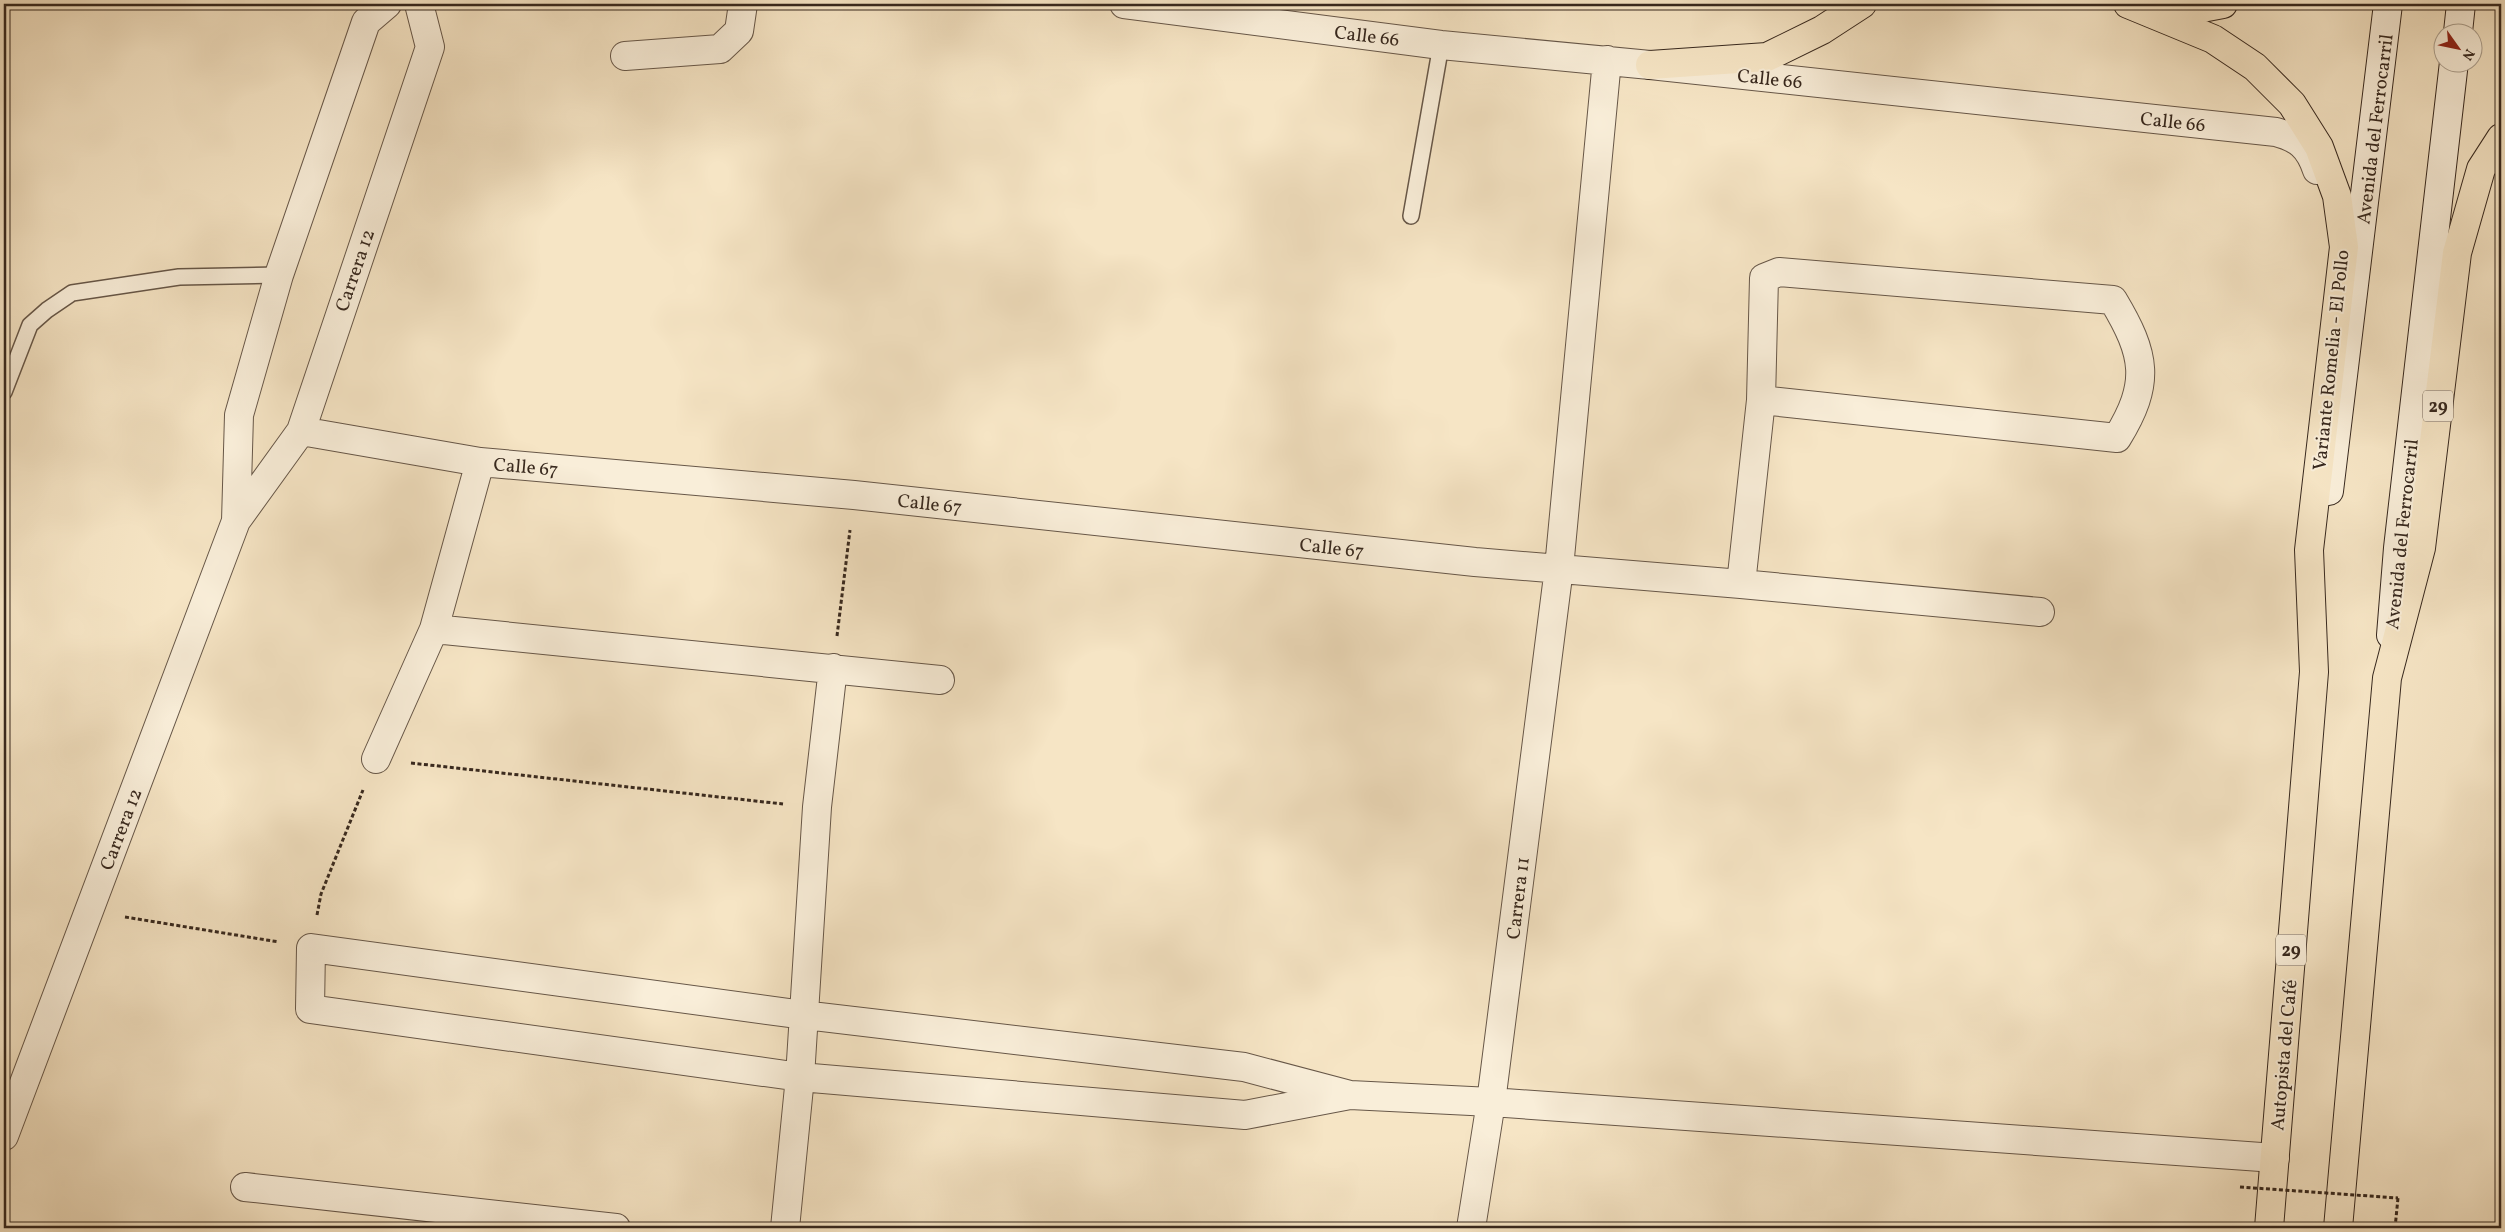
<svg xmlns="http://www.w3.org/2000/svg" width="2505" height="1232" viewBox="0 0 2505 1232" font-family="Vollkorn,serif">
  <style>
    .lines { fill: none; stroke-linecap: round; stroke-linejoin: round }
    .lane-casing { stroke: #675748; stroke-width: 18 }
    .street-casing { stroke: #675748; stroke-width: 30 }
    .secondary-casing { stroke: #37281e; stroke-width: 30 }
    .highway-casing { stroke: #37281e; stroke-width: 30 }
    .path { stroke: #37281e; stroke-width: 3; stroke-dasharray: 4 2.5; stroke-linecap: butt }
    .lane { stroke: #f9eed9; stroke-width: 15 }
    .street { stroke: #f9eed9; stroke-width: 28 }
    .secondary { stroke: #f9eed9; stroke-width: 28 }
    .highway { stroke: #f6e5c5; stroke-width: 28 }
    .path-bridge { stroke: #37281e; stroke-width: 3; stroke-dasharray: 4 2.5; stroke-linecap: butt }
    .labels { text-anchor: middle; stroke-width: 4; stroke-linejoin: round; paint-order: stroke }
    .shield { fill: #f9eed9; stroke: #716356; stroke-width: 1 }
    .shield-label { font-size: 18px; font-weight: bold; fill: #37281e }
    .street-label { font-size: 19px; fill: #37281e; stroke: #f9eed9 }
  </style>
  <rect width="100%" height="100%" fill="#f6e5c5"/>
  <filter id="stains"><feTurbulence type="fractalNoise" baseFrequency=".004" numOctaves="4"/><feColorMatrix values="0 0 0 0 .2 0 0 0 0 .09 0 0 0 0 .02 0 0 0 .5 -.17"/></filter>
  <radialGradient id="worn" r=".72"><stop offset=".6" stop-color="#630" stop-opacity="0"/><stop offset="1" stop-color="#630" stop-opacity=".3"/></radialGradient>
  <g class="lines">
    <defs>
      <path id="lane" d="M1411,216L1441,45
        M4,392L30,325L47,310L72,293L179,277L279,275"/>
      <path id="street" d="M1124,4L1441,45L1650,65L2276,132C2298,138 2309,146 2317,170
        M625,56L720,49L739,31L743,4
        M301,431L480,462L854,495L1475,562L1741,584L1761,400L1764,278L1779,272L2113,300C2146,355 2151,383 2117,438L1761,400
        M236,521L239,415L279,275L366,22L387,4
        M1741,584L2040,612
        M434,629L940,680
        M376,759L434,629L480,462
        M1350,1095L1245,1115L800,1077L310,1009L311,948L804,1015L1244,1067L1350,1095L1491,1102L2275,1158
        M4,1136L236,521L301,431L430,47L419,4
        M245,1187L616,1228
        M785,1228L800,1077L817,807L833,668
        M1471,1228L1491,1102L1559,568L1607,60"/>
      <path id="secondary" d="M2458,32L2461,4
        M2329,491L2388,4
        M2391,635L2398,548L2454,62"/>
      <path id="highway" d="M2128,4L2213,39L2255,67L2292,104L2319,147L2337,196L2344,247L2309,550L2314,672L2269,1228
        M2150,7L2202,8L2223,4
        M1650,65L1767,57L1822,30L1862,4
        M2338,1228L2387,678L2421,548L2457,253L2481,169L2501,138"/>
    </defs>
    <!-- lane casing -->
    <use href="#lane" class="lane-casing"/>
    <!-- street casing -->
    <use href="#street" class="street-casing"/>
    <!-- secondary casing -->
    <use href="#secondary" class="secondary-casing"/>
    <!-- highway casing -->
    <use href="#highway" class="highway-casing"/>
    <!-- path -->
    <path class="path" d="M837,636L850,530
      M411,763L783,804
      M317,915L321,894L363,790
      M125,917L279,942
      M2395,1228L2398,1198"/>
    <!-- lane -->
    <use href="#lane" class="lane"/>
    <!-- street -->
    <use href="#street" class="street"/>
    <!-- secondary -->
    <use href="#secondary" class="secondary"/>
    <!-- highway -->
    <use href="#highway" class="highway"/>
    <!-- path-bridge -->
    <path class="path-bridge" d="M2240,1187L2398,1198"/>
  </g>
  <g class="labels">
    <!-- shield labels -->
    <g class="shield">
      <rect x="2423" y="390.5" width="30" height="31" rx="4"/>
      <rect x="2276" y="934.5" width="30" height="31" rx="4"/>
    </g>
    <g class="shield-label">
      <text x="2438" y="412">29</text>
      <text x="2291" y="956">29</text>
    </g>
    <!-- street labels -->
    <g class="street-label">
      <text transform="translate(1367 35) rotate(7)" y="7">Calle 66</text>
      <text transform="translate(1770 78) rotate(6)" y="7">Calle 66</text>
      <text transform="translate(2173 121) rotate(6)" y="7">Calle 66</text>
      <text transform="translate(2374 129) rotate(-83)" y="7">Avenida del Ferrocarril</text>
      <text transform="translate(354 270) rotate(-71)" y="7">Carrera 12</text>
      <text transform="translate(2330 360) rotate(-84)" y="7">Variante Romelia - El Pollo</text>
      <text transform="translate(526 466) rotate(5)" y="7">Calle 67</text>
      <text transform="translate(930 503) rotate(6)" y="7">Calle 67</text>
      <text transform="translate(2401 534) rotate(-84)" y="7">Avenida del Ferrocarril</text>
      <text transform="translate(1332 547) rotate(6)" y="7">Calle 67</text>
      <text transform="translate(120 829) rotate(-69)" y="7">Carrera 12</text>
      <text transform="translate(1517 898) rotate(-83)" y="7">Carrera 11</text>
      <text transform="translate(2283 1055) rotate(-85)" y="7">Autopista del Café</text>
    </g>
  </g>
  <!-- margin -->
  <rect width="2505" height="1232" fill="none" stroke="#f6e5c5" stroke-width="20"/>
  <rect x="5" y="5" width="2495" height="1222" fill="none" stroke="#37281e" stroke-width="2.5"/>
  <rect x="10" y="10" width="2485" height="1212" fill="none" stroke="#37281e"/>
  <!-- north arrow -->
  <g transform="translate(2458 48) rotate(123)"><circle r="24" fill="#f9eed9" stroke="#ab9f8e"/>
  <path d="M0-4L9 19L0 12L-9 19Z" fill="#8f2418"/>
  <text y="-8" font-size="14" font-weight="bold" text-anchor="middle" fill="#37281e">N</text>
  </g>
  <rect width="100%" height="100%" filter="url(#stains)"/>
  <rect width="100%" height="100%" fill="url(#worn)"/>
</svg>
